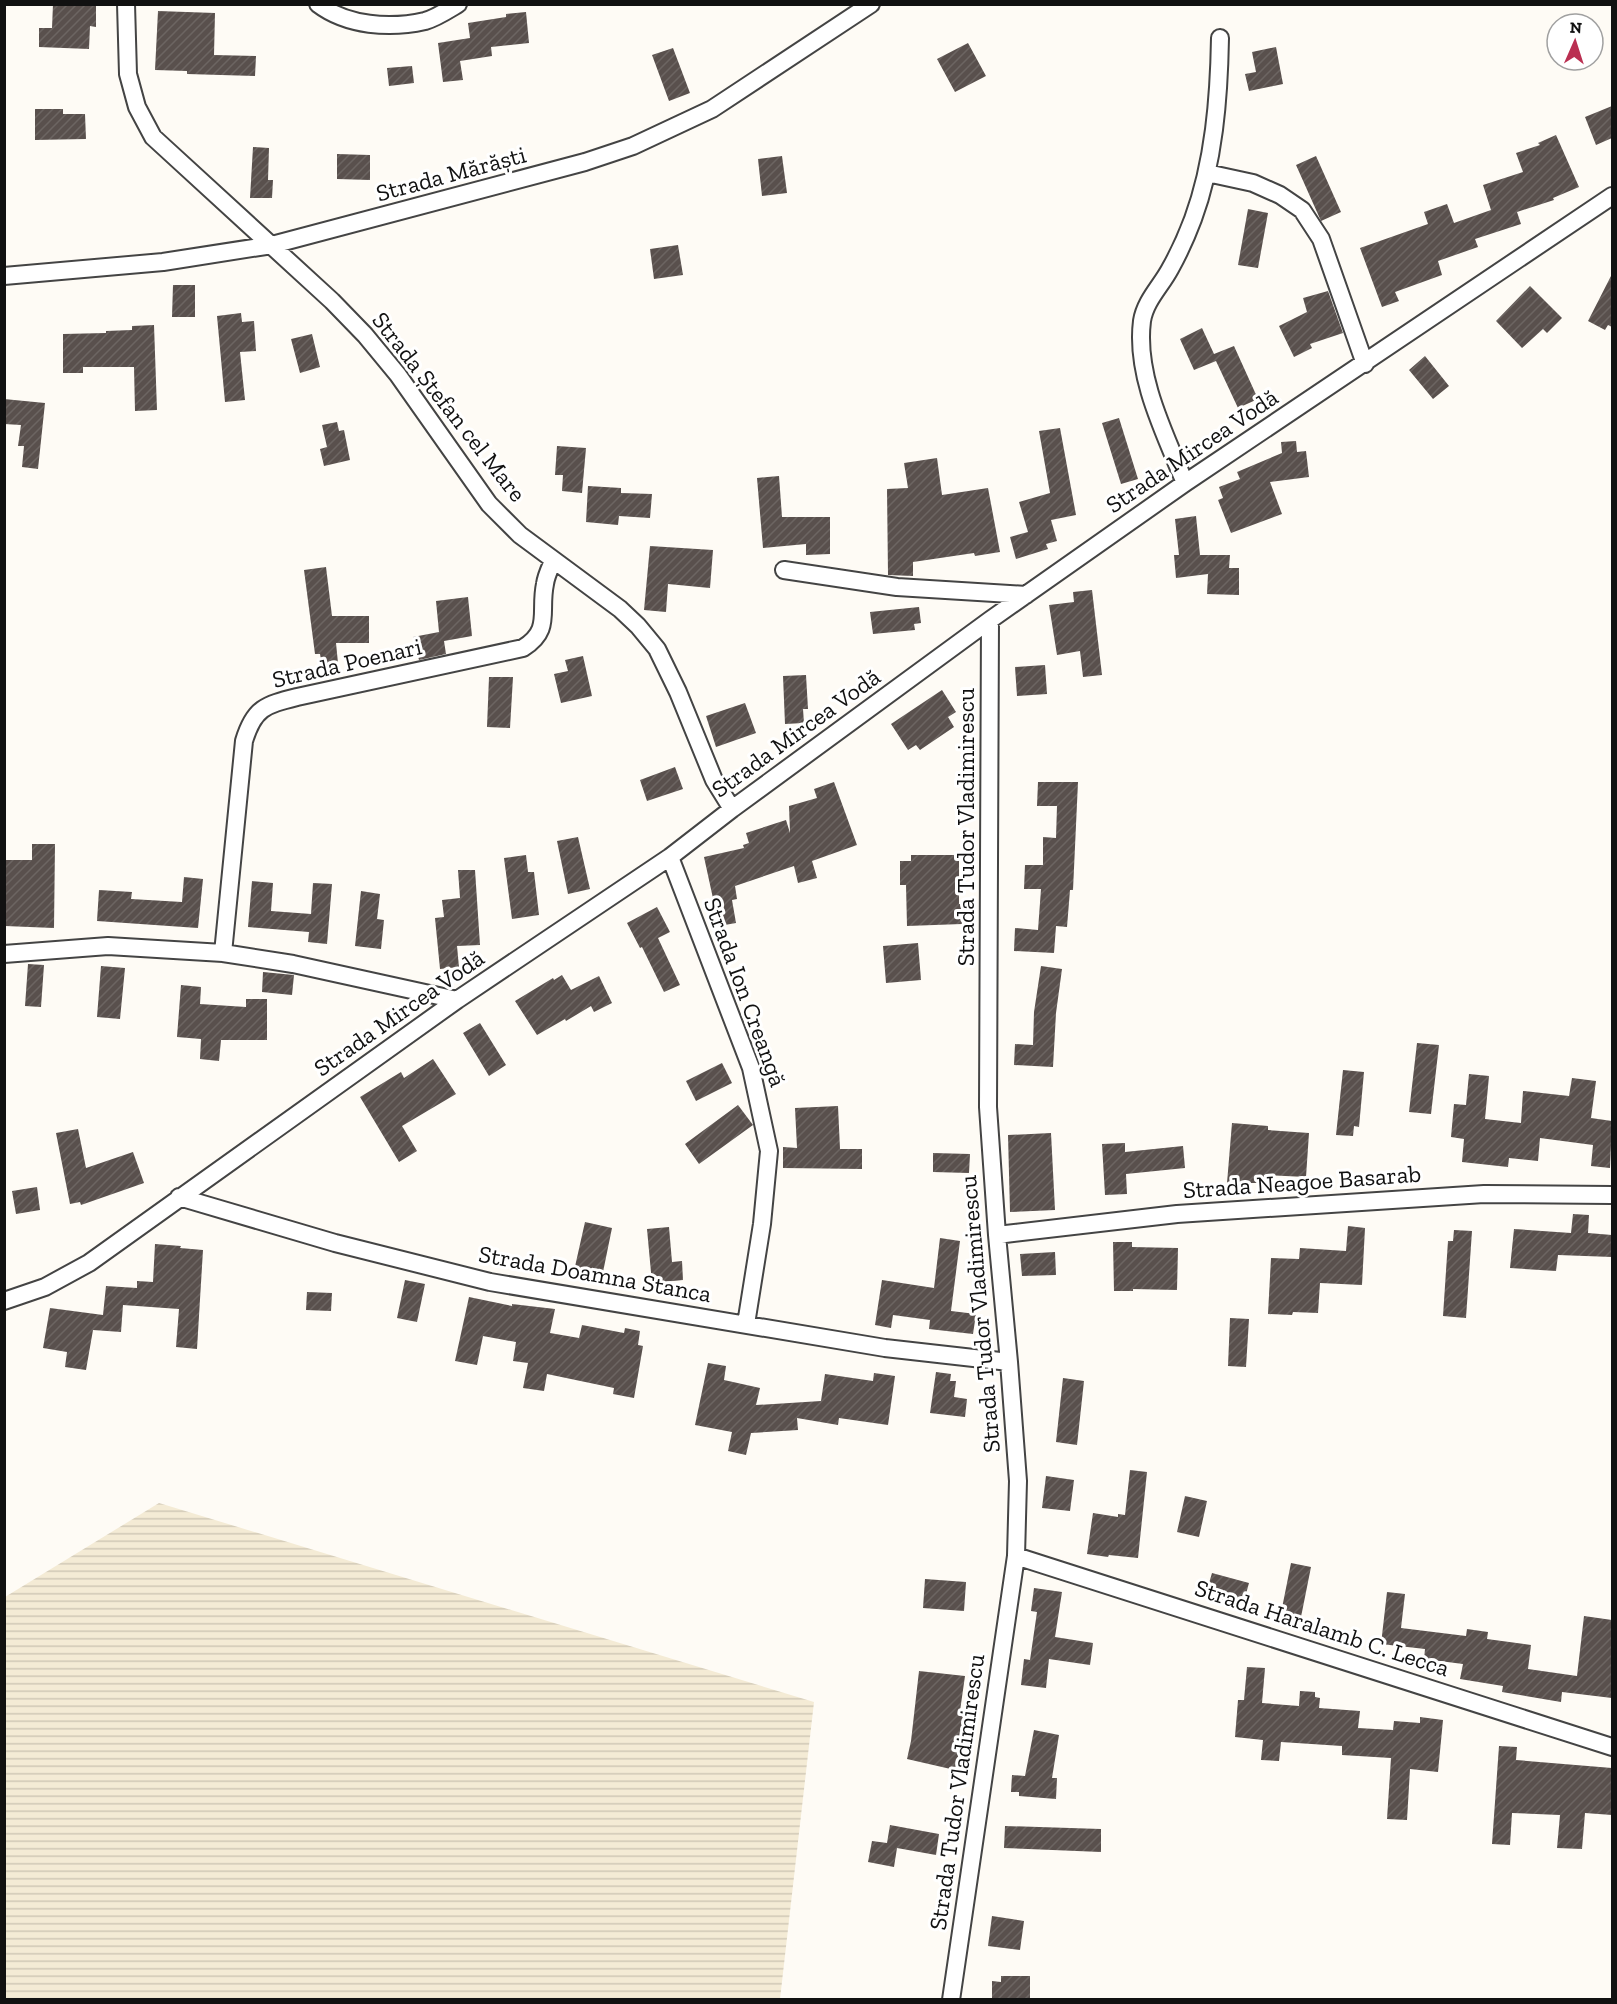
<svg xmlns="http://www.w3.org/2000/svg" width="1617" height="2004" viewBox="0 0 1617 2004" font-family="'Zilla Slab',serif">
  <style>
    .farmland { fill: url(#farmland-rules) }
    .building { fill: url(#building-hatch) }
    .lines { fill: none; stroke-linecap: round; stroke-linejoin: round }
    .minor-casing { stroke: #444; stroke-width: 20 }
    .minor { stroke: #fff; stroke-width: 16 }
    .labels { text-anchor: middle; stroke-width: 6; stroke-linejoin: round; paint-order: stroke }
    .street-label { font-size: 24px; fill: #111; stroke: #fff }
  </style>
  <defs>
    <pattern id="farmland-rules" width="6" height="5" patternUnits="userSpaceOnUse" patternTransform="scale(1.5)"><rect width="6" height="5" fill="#f4ebd5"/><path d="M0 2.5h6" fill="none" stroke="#d0c8b6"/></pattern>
    <pattern id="building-hatch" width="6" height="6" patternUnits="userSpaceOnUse" patternTransform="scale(1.5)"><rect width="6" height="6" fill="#59504d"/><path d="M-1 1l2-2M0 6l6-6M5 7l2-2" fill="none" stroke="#6c6562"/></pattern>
  </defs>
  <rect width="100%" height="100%" fill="#fefbf5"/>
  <!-- farmland -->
  <path class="farmland" d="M159,1503L814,1702L780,1999H5V1597Z"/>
  <!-- building -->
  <path class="building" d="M53,4H96V27L90,26L89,49L39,47V28H52Z
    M158,11L215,13L214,55L256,56L255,76L187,74V71L155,70Z
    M526,12L529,43L491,47L492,56L460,61L463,80L443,82L438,43L470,38L468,23L506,17V14Z
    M968,43L986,76L955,92L937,59Z
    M1276,47L1283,84L1249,91L1245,74L1256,72L1252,52Z
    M673,48L690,93L669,101L652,55Z
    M412,66L414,83L389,86L387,68Z
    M1612,106V138L1596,145L1585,117Z
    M35,109H63V114H85L86,139L35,140Z
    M1556,135L1579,187L1553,198L1554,200L1517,212L1521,224L1475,239L1478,247L1438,261L1442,275L1395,292L1399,301L1382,307L1360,248L1428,224L1424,212L1447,204L1454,223L1491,210L1483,185L1523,172L1516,153L1540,145L1538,143Z
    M253,147L269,148L268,180H273L272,198H250Z
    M337,154L370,155V180L337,179Z
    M782,156L787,193L762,196L758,159Z
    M1316,156L1341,212L1321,221L1296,165Z
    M1248,209L1268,213L1258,268L1238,265Z
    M678,245L683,275L654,279L650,249Z
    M1612,274V327L1608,325L1605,330L1588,321Z
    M173,285H195V317H172Z
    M1530,286L1562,318L1547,333L1543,329L1522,348L1496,321Z
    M1328,291L1343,333L1310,344L1312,348L1294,357L1279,326L1307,312L1303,298Z
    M241,313L242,322L254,321L256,351L240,352L245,400L225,402L217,316Z
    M154,325L157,410L135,411L134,367H83V373H63V334L106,333V331L132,330V326Z
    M1202,328L1214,354L1234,346L1258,399L1238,408L1216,361L1194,370L1180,339Z
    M312,334L320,367L300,373L291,339Z
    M1425,356L1449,386L1433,399L1409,370Z
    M4,399L45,403L38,469L22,467L24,446H18L21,425L4,424Z
    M1119,418L1138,479L1121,484L1102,423Z
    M337,422L339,431L344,430L350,460L324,466L320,449L327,447L322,425Z
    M1060,428L1076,515L1051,520L1057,541L1046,544L1048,549L1016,559L1010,537L1028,532L1019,502L1050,493L1039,431Z
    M1296,441L1297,452L1306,451L1309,477L1270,482L1282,514L1231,533L1218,500L1223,498L1219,487L1240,479L1237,472L1282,453L1281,442Z
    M557,446L586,448L582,493L562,491L563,475H555Z
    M937,458L942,495L988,488L1000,552L975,556L974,553L913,562V576L888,575L887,489L908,488L904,463Z
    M779,476L782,517H830V554L806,555V544L763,548L757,478Z
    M588,486L621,488V493L652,494L650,518L619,516L618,525L586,522Z
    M1196,516L1200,555H1230L1229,568H1239V595L1207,594L1208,574L1176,578L1174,555H1179L1175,519Z
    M650,546L713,550L710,588L668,584L666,612L644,610Z
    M326,567L332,616H369V643H336L338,663L322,665L320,654H315L304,570Z
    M1092,590L1102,675L1083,677L1080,651L1057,655L1049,605L1074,602L1073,592Z
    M468,597L472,636L444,641L446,654L419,660L413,637L439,632L436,601Z
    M919,607L921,623L914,624L915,630L873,634L870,612Z
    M583,656L592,696L561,703L554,674L568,671L565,660Z
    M1045,665L1047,694L1017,696L1015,667Z
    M806,675L808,709H803L804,723L785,724L783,676Z
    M489,677H513L510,728L487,727Z
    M942,690L956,712L948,717L954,727L920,750L916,745L908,750L891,724Z
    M745,703L756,733L716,747L706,716Z
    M675,767L683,789L647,801L640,780Z
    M834,782L857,845L812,861L817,878L798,883L794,866L735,886L737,899L732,900L736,923L719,926L704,857L744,848L743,845L749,843L746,833L786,820L790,833L789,806L817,798L814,789Z
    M1038,782H1078L1073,890H1070L1067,927L1056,926L1054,953L1014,951L1015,928L1038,930L1041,889H1024L1025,865H1043V837L1056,838L1057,806H1037Z
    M578,837L590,889L568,894L557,841Z
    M32,844H55L54,928L5,926L6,860H32Z
    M526,855L528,872H534L539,915L512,919L504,858Z
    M911,855H959V904H961L962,924L907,926L906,885H900V861H911Z
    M458,870H475L480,945L457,946L459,967L440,969L435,918L444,917L442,900L460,898Z
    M184,877L203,879L198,928L97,921L99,890L132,892L131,899L182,902Z
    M252,881L273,883L271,911L311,914L313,883L332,884L327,944L308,942L309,932L248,927Z
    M361,891L380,894L377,919L384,920L381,949L355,946Z
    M657,907L670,932L658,938L680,985L664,992L642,947L640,948L627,923Z
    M918,943L921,980L886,983L883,946Z
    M28,964L44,965L41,1007L25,1006Z
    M101,966L125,968L120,1019L97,1017Z
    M1041,966L1062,969L1056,1013L1053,1067L1014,1065L1015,1044L1033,1045L1034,1012Z
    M263,972L294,975L292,995L262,992Z
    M562,975L571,990L599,976L612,1003L594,1012L591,1006L566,1021L565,1019L537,1035L515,1001L553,978L554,980Z
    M181,985L201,987L200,1004L246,1007V999H267V1040H221L219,1061L200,1059L201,1039L177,1037Z
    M480,1023L506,1065L489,1076L463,1033Z
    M1417,1043L1439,1045L1431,1114L1409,1112Z
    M433,1059L456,1094L402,1126L417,1151L399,1162L360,1097L401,1072L404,1078Z
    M722,1063L732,1083L696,1101L686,1081Z
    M1343,1070L1364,1072L1359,1127L1354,1126L1353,1136L1336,1135Z
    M1469,1074L1489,1076L1485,1119L1521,1123L1523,1091L1569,1096L1572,1078L1596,1081L1591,1118L1612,1121L1610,1168L1591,1166L1593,1145L1540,1138L1538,1161L1509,1158L1508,1167L1462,1162L1464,1139L1451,1137L1454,1104L1466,1105Z
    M738,1105L753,1125L699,1164L685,1144Z
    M838,1106L840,1149H862V1169L783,1168V1147L797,1148L795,1108Z
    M1232,1123L1268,1126V1130L1309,1133L1306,1177L1264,1175V1183H1227Z
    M78,1129L86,1168L133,1152L144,1183L81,1205L80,1202L70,1204L56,1133Z
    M1051,1133L1055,1210L1010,1212L1008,1135Z
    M1125,1143V1152L1183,1146L1185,1168L1126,1174L1127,1194L1105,1195L1102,1144Z
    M933,1153L970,1154L969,1173L933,1172Z
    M37,1187L40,1210L16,1214L12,1191Z
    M1573,1214L1589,1215L1588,1233L1612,1235V1257L1558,1255L1556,1271L1510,1268L1514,1229L1571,1233Z
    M585,1222L612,1228L602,1277L574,1271Z
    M1348,1226L1365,1228L1362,1285L1320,1283L1318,1313L1293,1312L1292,1315L1268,1314L1271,1258L1299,1259L1300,1248L1346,1251Z
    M669,1227L672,1262L682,1261L683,1280L652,1283L647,1229Z
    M1454,1230L1472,1231L1466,1318L1443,1316L1448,1241H1453Z
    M940,1238L960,1241L951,1311L976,1314L973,1334L929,1329L930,1320L893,1315L891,1328L875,1325L882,1280L934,1288Z
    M1113,1242H1132V1247L1178,1248L1177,1290L1133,1289V1291H1114Z
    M155,1244L181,1246L180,1248L203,1250L197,1349L176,1347L179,1309L123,1305L121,1332L93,1330L86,1370L65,1367L67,1352L43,1348L50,1308L103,1315L106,1286L137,1288V1281L153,1282Z
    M1055,1252L1056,1275L1022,1276L1020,1254Z
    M405,1280L425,1284L417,1322L397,1318Z
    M307,1292L332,1293L331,1311L306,1310Z
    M469,1297L512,1306V1304L555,1309L550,1333L579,1338L582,1325L624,1333L625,1328L640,1331L638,1345L643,1346L634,1398L613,1394L614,1388L547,1374L544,1391L523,1388L528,1363L513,1361L516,1342L483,1336L477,1365L455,1361Z
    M1230,1318L1249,1319L1246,1367L1228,1366Z
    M708,1363L726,1366L724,1380L760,1388L756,1405L821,1401L825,1374L873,1381L874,1373L895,1376L888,1425L839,1418L838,1425L797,1418L798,1430L751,1433L746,1455L728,1451L732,1432L695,1425Z
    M936,1372L951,1374L950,1381H956L954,1397L967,1399L965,1417L930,1413Z
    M1063,1378L1084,1381L1077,1445L1056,1442Z
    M1130,1470L1147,1472L1138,1558L1109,1555L1108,1557L1087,1554L1093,1513L1118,1517V1514L1125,1515Z
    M1046,1476L1074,1480L1070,1511L1042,1508Z
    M1185,1496L1207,1501L1199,1537L1177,1532Z
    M1291,1563L1311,1567L1301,1617L1281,1613Z
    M1212,1573L1249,1583L1244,1601L1234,1599L1233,1603L1218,1598L1219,1593L1207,1590Z
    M925,1579L966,1582L964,1611L923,1608Z
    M1034,1588L1062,1592L1055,1637L1093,1643L1090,1665L1049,1659L1046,1688L1021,1685L1024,1659L1030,1660L1037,1612L1031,1611Z
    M1387,1592L1405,1594L1401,1628L1466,1636L1467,1629L1488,1632L1487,1639L1531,1645L1528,1669L1577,1676L1584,1616L1612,1620V1698L1562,1692L1561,1702L1502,1692L1503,1686L1460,1679L1463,1664L1424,1659L1425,1649L1381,1644Z
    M1247,1667L1265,1668L1262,1703L1299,1706L1300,1691L1315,1692V1697L1320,1698L1319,1708L1360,1711L1358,1728L1393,1730L1394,1721L1420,1723V1717L1443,1720L1438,1772L1410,1769L1407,1820L1387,1819L1391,1758L1342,1755V1746L1281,1742L1279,1761L1261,1760L1263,1740L1235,1737L1238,1700H1244Z
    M919,1671L965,1676L960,1711H964L960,1748L955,1770L907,1759L911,1741Z
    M1034,1730L1059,1735L1052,1778H1057L1056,1799L1019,1796V1792H1011L1012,1775L1025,1776Z
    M1499,1746L1517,1747L1516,1760L1612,1768V1815L1585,1813L1582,1849L1557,1848L1560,1815L1512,1813L1510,1845L1492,1844Z
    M890,1825L939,1834L936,1855L897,1848L894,1867L868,1862L872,1841L887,1843Z
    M1005,1826L1101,1829V1852L1004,1848Z
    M992,1916L1024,1921L1020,1950L988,1946Z
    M1001,1976H1030V2000L992,1999V1981L1001,1982Z"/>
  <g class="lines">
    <defs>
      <path id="minor" d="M126,4L128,74L137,107L153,137L332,301L365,335L398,375L489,504L520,535L620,609L638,626L657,649L678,692L714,780L732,809
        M318,4C347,26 390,29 425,21C436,18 448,10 458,4
        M1207,173L1253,183L1280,195L1302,210L1321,239L1365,364
        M4,276L163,262L272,245L585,162L633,146L712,109L871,4
        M1185,483C1165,434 1135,376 1142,321C1145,301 1161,286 1170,269C1179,253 1187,235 1193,219C1214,162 1219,98 1220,38
        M784,570L897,587L1026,595
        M670,857L751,1068L769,1151L762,1224L746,1324
        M223,953L244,741C254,708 265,705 297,697L523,648C552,630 539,612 545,584C546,576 550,568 553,561
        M4,954L108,946L223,953L293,964L457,1000
        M179,1197L335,1243L490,1282L885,1348L1009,1362
        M997,1235L1177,1214L1484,1194L1612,1195
        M4,1301L45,1287L89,1263L457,1000L670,857L732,809L990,620L1185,483L1612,196
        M1016,1556L1612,1747
        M951,2000L1016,1556L1018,1481L1009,1362L997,1235L988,1107L990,620"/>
    </defs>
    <!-- minor casing -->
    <use href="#minor" class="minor-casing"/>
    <!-- minor -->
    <use href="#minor" class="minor"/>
  </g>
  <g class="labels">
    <!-- street labels -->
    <g class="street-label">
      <text transform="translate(451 174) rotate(-15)" y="8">Strada Mărăști</text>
      <text transform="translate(449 407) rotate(52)" y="8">Strada Ștefan cel Mare</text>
      <text transform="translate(1192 451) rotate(-34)" y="8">Strada Mircea Vodă</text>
      <text transform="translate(347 663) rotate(-13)" y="8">Strada Poenari</text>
      <text transform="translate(796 733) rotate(-36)" y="8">Strada Mircea Vodă</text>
      <text transform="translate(966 827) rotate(-90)" y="8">Strada Tudor Vladimirescu</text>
      <text transform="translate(745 992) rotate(70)" y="8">Strada Ion Creangă</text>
      <text transform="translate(399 1013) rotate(-35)" y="8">Strada Mircea Vodă</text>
      <text transform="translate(1302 1182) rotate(-4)" y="8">Strada Neagoe Basarab</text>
      <text transform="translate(595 1274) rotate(10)" y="8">Strada Doamna Stanca</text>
      <text transform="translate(980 1314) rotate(-95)" y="8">Strada Tudor Vladimirescu</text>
      <text transform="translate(1322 1628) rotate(18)" y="8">Strada Haralamb C. Lecca</text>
      <text transform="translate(957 1792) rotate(-82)" y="8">Strada Tudor Vladimirescu</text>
    </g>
  </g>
  <!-- border -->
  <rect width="1617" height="2004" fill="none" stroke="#111111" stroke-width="12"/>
  <!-- north arrow -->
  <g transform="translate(1575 42) rotate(3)"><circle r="28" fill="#ffffff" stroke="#a0a0a0" stroke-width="1.5"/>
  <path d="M0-4.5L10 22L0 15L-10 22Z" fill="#ba2f51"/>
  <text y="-9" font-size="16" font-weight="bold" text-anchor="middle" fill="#111111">N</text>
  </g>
</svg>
